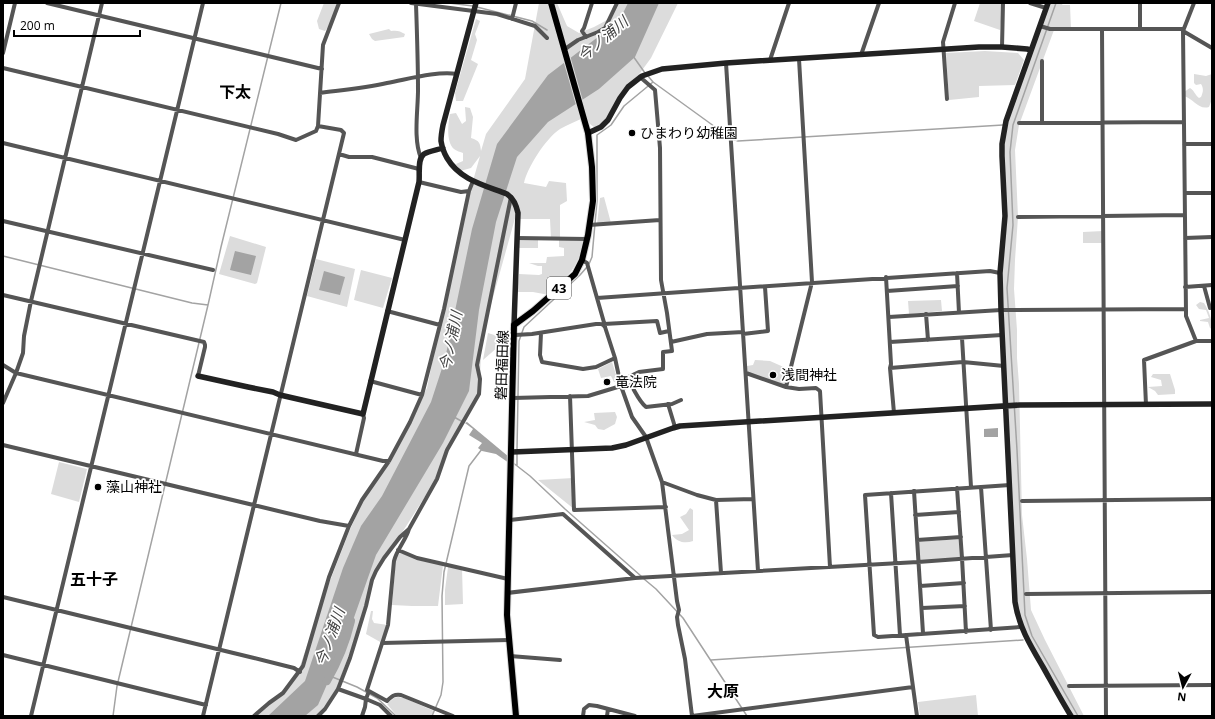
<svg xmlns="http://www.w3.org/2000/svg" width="1215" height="719" viewBox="0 0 1215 719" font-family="'Open Sans','Noto Sans JP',sans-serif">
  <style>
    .green { fill: #dcdcdc }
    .water { fill: #a3a3a3 }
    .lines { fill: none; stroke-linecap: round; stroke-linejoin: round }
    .stream { stroke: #a3a3a3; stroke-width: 1.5 }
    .river { stroke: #a3a3a3; stroke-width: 8 }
    .primary-casing { stroke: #dbdbdb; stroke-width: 8 }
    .street { stroke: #555; stroke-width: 4 }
    .secondary { stroke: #222; stroke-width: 5.5 }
    .primary { stroke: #000; stroke-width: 6 }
    .poi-dot { fill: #000; stroke: #fff; stroke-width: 1.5 }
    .labels { text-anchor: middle; stroke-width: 3.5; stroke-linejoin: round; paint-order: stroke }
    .shield { fill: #fff; stroke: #4c4c4c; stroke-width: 1 }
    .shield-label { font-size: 13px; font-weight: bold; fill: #000 }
    .poi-label { font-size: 14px; fill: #000; stroke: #fff; text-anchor: start }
    .street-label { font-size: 14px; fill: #000; stroke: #fff }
    .water-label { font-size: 15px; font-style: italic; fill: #444; stroke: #fff }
    .quarter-label { font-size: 16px; font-weight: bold; fill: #000; stroke: #fff }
  </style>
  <rect width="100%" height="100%" fill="#fff"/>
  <!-- green -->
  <path class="green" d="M324,3H337L332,22L325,31L319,29L317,21Z
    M539,3H557L567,26L579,33L594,27L609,19L616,3H678L651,58L640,73L636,80L597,129L591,125L585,117C577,121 567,125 560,129C546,138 527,168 524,183L546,187L549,181L566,183L567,201L560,205V237L551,239L550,219H520L517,211L482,337L479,394L453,439L435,481L373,578L359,628L335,693L316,716H255L296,678L321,604L349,532L366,494L391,456L427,388L439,329L464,213L480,156L471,168L460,171L456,164L463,161V153C461,152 456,151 454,149C446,142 448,124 450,114L456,113L462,124L466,121L465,107L470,108L473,117L471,138C480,141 480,143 481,151L486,134L525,79Z
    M980,3H1003L1000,30L974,21Z
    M1048,3H1063L1062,5H1070L1071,29L1054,30L1019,125L1015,150L1018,217L1015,260L1014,289L1017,330V358L1019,384L1022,515L1027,559L1031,610L1045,640L1084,716H1071L1018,617L1000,275L1007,222L1003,140L1015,96Z
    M476,19L480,21L475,34L477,40L471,60L478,64L463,101H456L455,93Z
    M389,29L391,31C397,30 400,31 405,34L404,37L375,41L372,39L369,34Z
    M985,51L1018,53L1024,60L1015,85L979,86V97L949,100L946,53Z
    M1194,74L1206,76L1212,74V99L1209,107C1198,110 1194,99 1184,96V92L1190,88C1194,90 1195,95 1199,98L1201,97C1203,92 1204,89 1201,84L1196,85L1194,83Z
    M604,197L611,223L597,224L600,198Z
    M1103,231V243H1083V232Z
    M230,236L266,247L257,283L255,284L219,274Z
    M518,238H538V248H516Z
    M559,239L583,241C580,266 566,278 549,295L533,292H517L519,274L539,275L542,274V266H538L529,263H546L547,257L564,256V248L559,247Z
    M316,259L355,269L347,307L307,296Z
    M361,270L392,278L383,308L354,300Z
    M941,300L942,311L909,314L908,301Z
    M1200,302L1204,303C1209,311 1212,319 1212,329L1210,328L1208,322L1200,321V320L1209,318L1206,310L1199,309L1196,305Z
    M488,333L507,339L483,360Z
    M755,360L770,361L788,369L789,374L786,387L747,374V366L753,365Z
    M612,362L618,381L614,382L611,376L601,378L598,369Z
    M1153,374H1170L1175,390V394L1158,395L1155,391L1148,387L1162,386L1161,380L1151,377Z
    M615,412L617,417L615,424L604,430L598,429L595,425L584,422L595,420L594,413Z
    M59,462L87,469L79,502L51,494Z
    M573,478L574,509L538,480Z
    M690,508L693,510V541C685,544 677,542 672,535L682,534L689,530L680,517L686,514Z
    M961,539L962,558L918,562L917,542Z
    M400,553L443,565L438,606H412L392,605L396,558Z
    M448,567L462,568L463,604L445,605V590Z
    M371,611H373L372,619L374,623L388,625L382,643L366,634Z
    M976,695L978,716H920L918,702Z
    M398,697L404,698L434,711L431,716H397L387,704L394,698Z"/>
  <!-- water -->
  <path class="water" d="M628,3H659L635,57L599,89L548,122L517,157L496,222L479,310L469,391L443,443L376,555L345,643L318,705L305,716H268L305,681L343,568L361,526L382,496L431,402L445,359L472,229L497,144L548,75L619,21Z
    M235,251L256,256L251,275L230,270Z
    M324,271L345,277L340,295L319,290Z
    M467,422L509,457V463L496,454L482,451L478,448L482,443L469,435L473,429L465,423Z
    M998,428V437H984V429Z"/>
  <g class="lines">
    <!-- stream -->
    <path class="stream" d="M449,3L473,6
      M1056,3L1013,125L1010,152L1013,225L1007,288L1017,450L1025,615L1032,636L1078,716
      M477,7L532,21L547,30
      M633,56L645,73
      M648,76L653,82L729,137
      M732,139L738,141L1003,125
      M3,256L192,303L208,305
      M589,264L592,257L597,201V135L611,125L624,106L653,82
      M454,417L463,422
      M517,449L519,341L524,327L580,275L587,267
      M512,462L530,476L565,509L641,576
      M517,465V453
      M644,579L656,589L683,618L747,716
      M711,660L1023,640
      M330,676L357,687L377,698L396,716
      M113,716L117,686L208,305L221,247L281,3
      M432,716L441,695L443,682L442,596L444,572L469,466L482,449"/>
    <!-- river -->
    <path class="river" d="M327,681C338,662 346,642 351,621"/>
    <defs>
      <path id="primary" d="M516,716L507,615L514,325L533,311L575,274L582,260L588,235L593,201L592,167L588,133L551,3"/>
    </defs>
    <!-- primary casing -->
    <use href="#primary" class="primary-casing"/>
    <!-- street -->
    <path class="street" d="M47,3L322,69
      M411,3L497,14L535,26L547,38
      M1030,3L1046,8
      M1140,3V29
      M1194,3L1183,31L1186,312V316L1196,341
      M416,4C417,33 418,62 418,90C418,111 413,139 421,158
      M512,19L516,3
      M1040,26L1050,29H1183
      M1102,29L1106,716
      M1183,31L1212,48
      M586,37L582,31L584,28L592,3
      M1002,47L1003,3
      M565,49L578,40L598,32L605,28L617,3
      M3,53L15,3
      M861,55L879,3
      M799,59L812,282L786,387L799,389L816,388L820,391L830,567
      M770,60L789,3
      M726,63L758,571
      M3,68L278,134L296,140L316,131L318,126L323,45L339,3
      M320,93C343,90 365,88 387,83C409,79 436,71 457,74
      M947,99L943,42L955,3
      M1019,123L1184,122
      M1042,123V61
      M3,143L405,240
      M1184,144H1212
      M339,154L349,157H372L419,169
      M419,182L461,192L469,191
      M1185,193H1212
      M1018,217L1185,215
      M3,221L213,270
      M589,225L660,220
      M517,238L587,239
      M1185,238L1212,237
      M582,260L587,263L605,326
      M957,273L959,313
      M886,277L891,364L890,368L894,413
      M1204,286L1210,308
      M1185,287L1212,285
      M887,291L958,286
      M3,295L204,342L205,345V347L198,376
      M597,298C728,289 859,279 990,271L1000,273
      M387,311L440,325
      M926,314L928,340
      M889,317L1001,310L1186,309
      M604,324L657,321L660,333L669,331
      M541,333L540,355L542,362L583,369L596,367L615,358
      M743,334L768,331L765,287
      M515,335L532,334L596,324C600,324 602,323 605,327L615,358L621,386L632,417L646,437L662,482L677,601L679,610L677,617L678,625L685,659L692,716
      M962,338L971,487
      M671,342L707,334L743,332
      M890,342L1002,335
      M3,365L16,373L383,461H389
      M890,368L963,362L1004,366
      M746,373L786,387
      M370,381L422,395
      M620,381L639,372L663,369V352L672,351L667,313L661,280L660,148L655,90L640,77
      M622,389L631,385C636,393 639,401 646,407L672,404L681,400
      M570,396L574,510L666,507
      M513,398L588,396L621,386
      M3,403L16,373L23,353L24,336L31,301L102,3
      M668,404L675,427
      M1146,405L1144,360L1196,341H1212
      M3,445L320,521L349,526
      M356,454L364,418L363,414
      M662,482L697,495L716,500L753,499
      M1010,485L865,495L874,635L878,637L1021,627
      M981,487L991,630
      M957,488L962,558L966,632
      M914,491L923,633
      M891,493L900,635
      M716,500L721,573
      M1022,501L1212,499
      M915,515L959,512
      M510,520L563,514L635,578
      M409,529C406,540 397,549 394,561L388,625L367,690L387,701C392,696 394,694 401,695L453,716
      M917,540L961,537
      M398,550L417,558L508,579
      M920,586L964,583
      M507,593L635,578L918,562L1013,555
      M1026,594L1212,592
      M3,597L254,658L294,668L300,672
      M922,608L965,606
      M906,635L913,687
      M382,643L509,640
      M3,655L206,705
      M510,656L560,660
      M1069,686L1212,685
      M338,689L366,699L369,691
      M31,716L203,3
      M203,716L344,133L341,130L318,126
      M254,716L269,703L283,693L303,666L329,577L349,526L362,500L389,461L410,422L422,395L444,309L469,191L473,181
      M318,716L325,709L338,689L350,658L366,606L372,580L376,571L384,558L400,537L409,529L437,479L447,450L479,394L480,379L477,365L511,197
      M362,716L365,707L366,699L380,705L391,716
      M583,716L584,709L589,705L597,706L635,716
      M607,716L608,709
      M692,716L913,687L917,716"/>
    <!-- secondary -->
    <path class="secondary" d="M476,3L443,125C442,130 441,135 441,141C442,147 444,153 447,158C460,180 484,185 507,194C514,199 516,205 518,213L514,325
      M1048,3L1006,121L1002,144V156L1005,216L1000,273L1001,310L1015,602C1019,627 1030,645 1043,667C1052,683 1061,700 1071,716
      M588,133L601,127L608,120L620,98L628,87L642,76L662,69L726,63L979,47H1002L1027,49L1031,50
      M198,376L248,387L273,392L280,395L363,414L419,182C420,174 417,159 424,154C429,151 437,150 443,148
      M512,452L612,448L626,445L673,428L680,426L1020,405L1212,404"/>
    <!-- primary -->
    <use href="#primary" class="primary"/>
  </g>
  <!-- markers -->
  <g class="poi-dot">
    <circle cx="632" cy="133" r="4"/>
    <circle cx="773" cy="375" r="4"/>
    <circle cx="607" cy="382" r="4"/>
    <circle cx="98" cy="487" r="4"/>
  </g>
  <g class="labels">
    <!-- shield labels -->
    <rect class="shield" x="547" y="277" width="24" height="22" rx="3"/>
    <g class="shield-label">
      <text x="559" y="293">43</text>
    </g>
    <!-- poi labels -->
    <g class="poi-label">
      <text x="640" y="138">ひまわり幼稚園</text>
      <text x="781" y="380">浅間神社</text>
      <text x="615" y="387">竜法院</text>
      <text x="106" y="492">藻山神社</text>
    </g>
    <!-- street labels -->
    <g class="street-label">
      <text transform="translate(502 365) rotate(-88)" y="5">磐田福田線</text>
    </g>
    <!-- water labels -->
    <g class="water-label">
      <text transform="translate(603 39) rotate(-40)" y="5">今ノ浦川</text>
      <text transform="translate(451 341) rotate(-78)" y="5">今ノ浦川</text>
      <text transform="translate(330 637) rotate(-70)" y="5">今ノ浦川</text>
    </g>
    <!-- quarter labels -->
    <g class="quarter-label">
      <text x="235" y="98">下太</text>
      <text x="94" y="585">五十子</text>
      <text x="723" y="697">大原</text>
    </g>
  </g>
  <!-- border -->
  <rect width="1215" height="719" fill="none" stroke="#000000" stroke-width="8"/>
  <!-- north arrow -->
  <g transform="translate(1183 687) rotate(187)" stroke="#ffffff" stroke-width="3" paint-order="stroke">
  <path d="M0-3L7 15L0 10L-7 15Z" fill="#000000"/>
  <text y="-6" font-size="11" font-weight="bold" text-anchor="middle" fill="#000000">N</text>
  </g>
  <!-- scale -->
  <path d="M14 30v6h126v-6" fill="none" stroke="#000000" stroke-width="2"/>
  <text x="20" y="30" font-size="12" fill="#000000" stroke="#ffffff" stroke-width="3" paint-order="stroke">200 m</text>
</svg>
